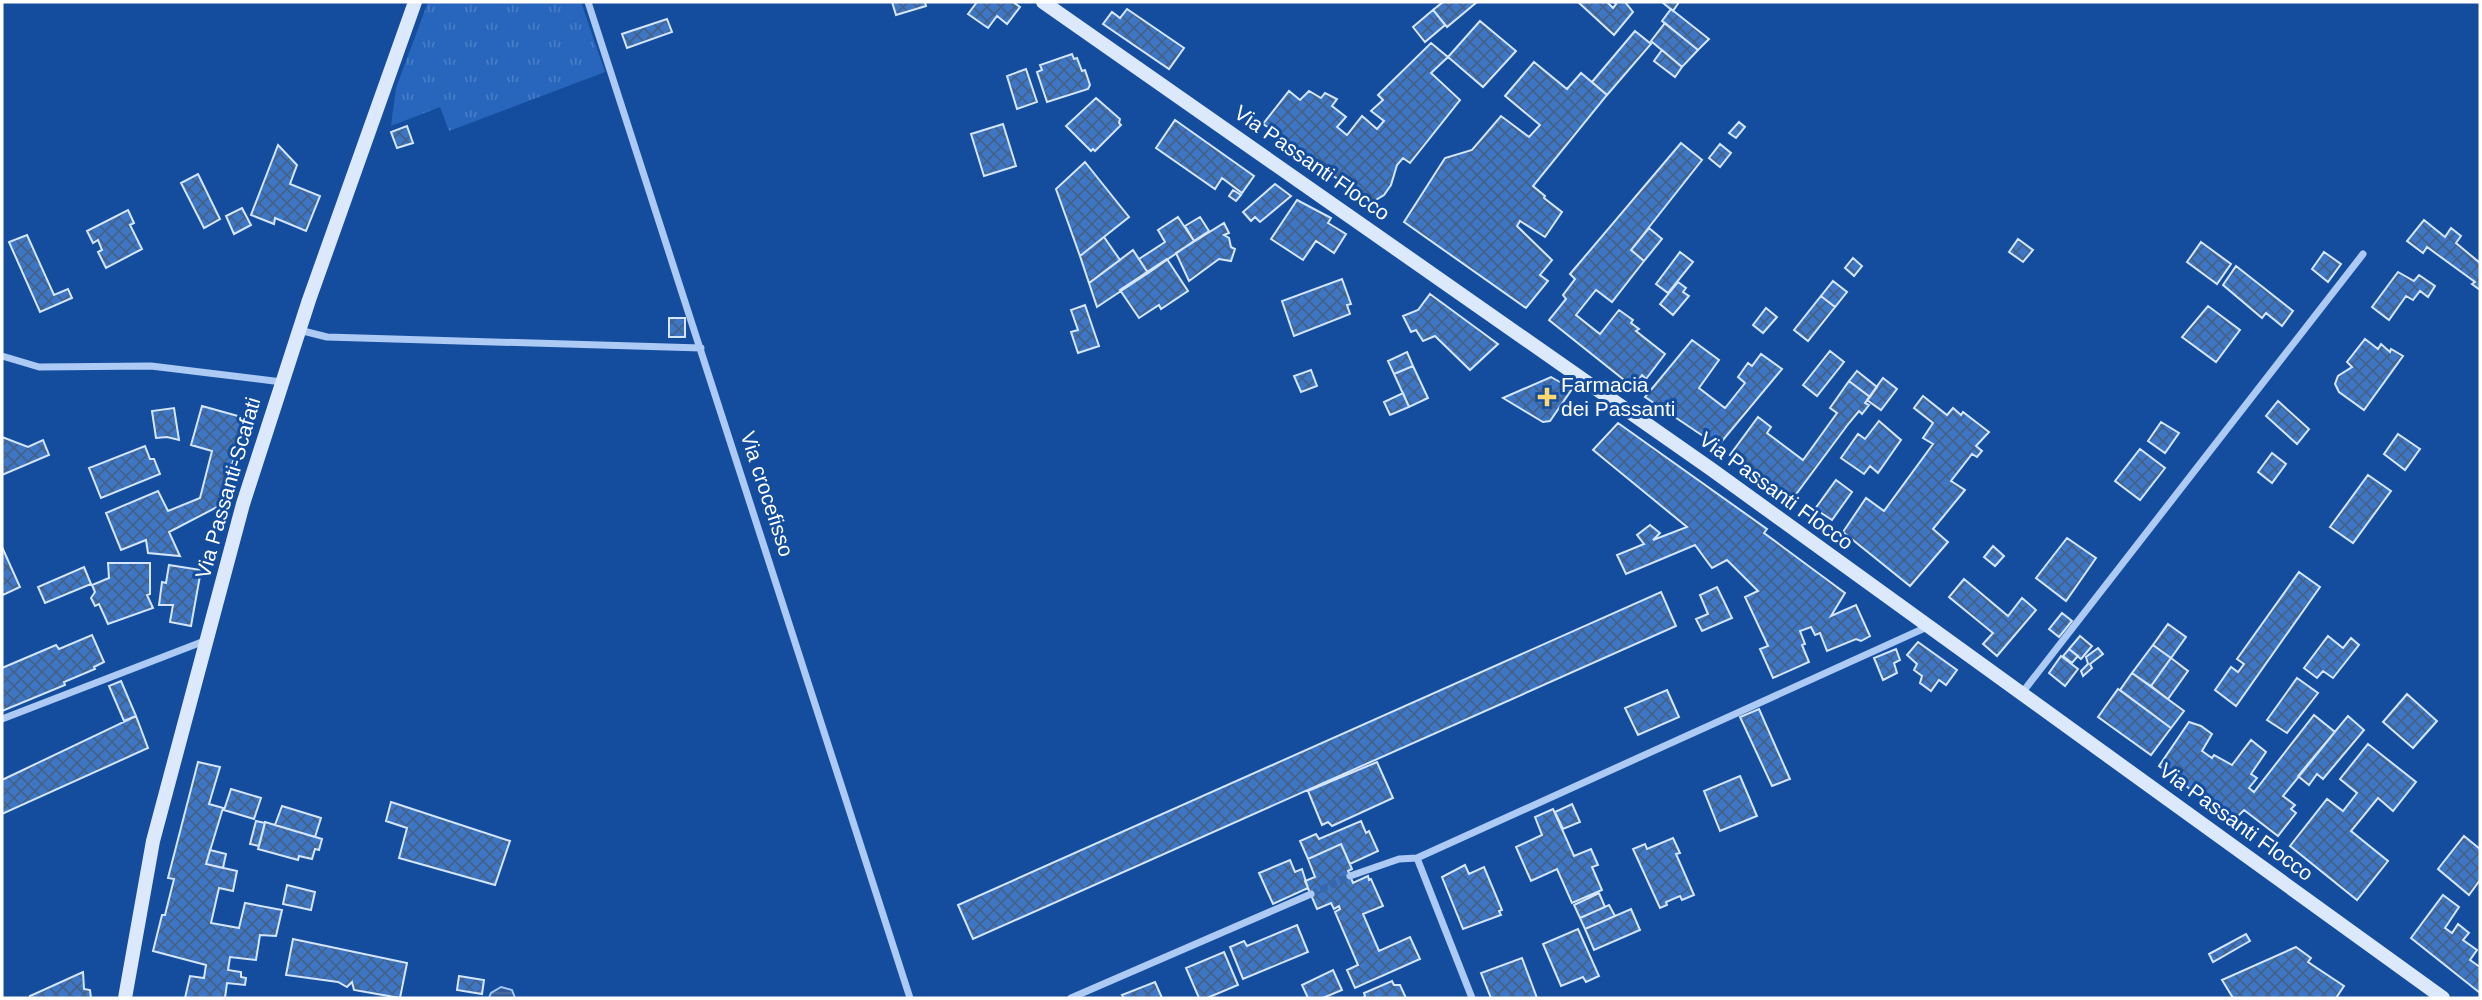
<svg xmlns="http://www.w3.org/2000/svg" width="2482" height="1000" viewBox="0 0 2482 1000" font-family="Helvetica,sans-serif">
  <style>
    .grass { fill: url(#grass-tufts) }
    .water { fill: url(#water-rules); stroke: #9ec5f6; stroke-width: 2 }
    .building { fill: url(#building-cross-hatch); stroke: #d4e6fd; stroke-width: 2 }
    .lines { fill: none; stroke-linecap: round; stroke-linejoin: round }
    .street-tunnel { stroke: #3768ad; stroke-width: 7; stroke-dasharray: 7 3.5; stroke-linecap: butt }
    .street { stroke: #accaf4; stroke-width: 7 }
    .secondary { stroke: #dce9fd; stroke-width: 14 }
    .poi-dot { fill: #ffd96e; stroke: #144d9e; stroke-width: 2.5 }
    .labels { text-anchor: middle; stroke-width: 6; stroke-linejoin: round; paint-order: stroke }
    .street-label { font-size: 21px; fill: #fff; stroke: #144d9e }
    .poi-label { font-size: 21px; fill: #fff; stroke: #144d9e; text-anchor: start }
  </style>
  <defs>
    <pattern id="grass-tufts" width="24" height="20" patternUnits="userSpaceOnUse" patternTransform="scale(1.75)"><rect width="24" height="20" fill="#2766bc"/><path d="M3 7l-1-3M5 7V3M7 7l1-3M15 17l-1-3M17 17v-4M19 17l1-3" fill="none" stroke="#477dc6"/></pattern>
    <pattern id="water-rules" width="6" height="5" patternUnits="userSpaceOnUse" patternTransform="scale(1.75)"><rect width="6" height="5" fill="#2f5894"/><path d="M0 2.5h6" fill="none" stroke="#4e71a4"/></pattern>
    <pattern id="building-cross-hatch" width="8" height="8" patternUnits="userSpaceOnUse" patternTransform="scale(1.75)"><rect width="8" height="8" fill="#3d76c5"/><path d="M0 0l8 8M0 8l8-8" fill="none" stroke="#446188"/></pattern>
  </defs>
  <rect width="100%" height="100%" fill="#144d9e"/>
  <!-- grass -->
  <path class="grass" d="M428,2H581L605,72L449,131L440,107L391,126L396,88Z"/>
  <!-- water -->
  <path class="water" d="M501,987L512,990L515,998H489L491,993Z"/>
  <!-- building -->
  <path class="building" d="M892,2H925L926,6L896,15Z
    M977,2H1013L1020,7L1007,24L997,16L988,28L968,14Z
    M1443,2H1477L1447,27L1433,10Z
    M1578,2H1607L1613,8L1616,4L1614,2H1625L1633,12L1614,35Z
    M1664,2H1679L1673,11L1663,3Z
    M1127,9L1184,48L1169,69L1103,24L1112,12L1120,18Z
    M1671,9L1709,39L1698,50L1662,21Z
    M1433,10L1445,25L1425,42L1413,27Z
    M667,19L672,32L627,48L622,34Z
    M1480,21L1516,51L1483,87L1448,57Z
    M1665,23L1698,50L1682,67L1651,41Z
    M1635,31L1651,44L1607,95L1592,82Z
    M1431,43L1448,57L1431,73L1460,100L1410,163L1403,158L1397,165L1391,185L1384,195L1374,201L1281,144L1286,139L1263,124L1289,91L1300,100L1309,91L1321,98L1325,93L1337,99L1332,106L1346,117L1337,127L1347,135L1362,116L1377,129L1384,121L1371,111L1383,100L1378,95Z
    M1662,50L1682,67L1675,77L1654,61Z
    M1072,54L1074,59L1077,58L1082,71L1085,70L1090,85L1088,89L1047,102L1037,72L1042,70L1040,65Z
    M1534,62L1567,89L1581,73L1607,95L1533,186L1545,196L1544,198L1562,212L1545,237L1520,221L1517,226L1552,260L1540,275L1548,281L1526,308L1404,222L1445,158L1472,150L1501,116L1529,137L1540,125L1505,96Z
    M1026,69L1037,102L1017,109L1007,76Z
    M1096,98L1120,119L1119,123L1121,125L1095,151L1093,149L1091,151L1066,126Z
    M1175,120L1254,176L1242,193L1222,178L1215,189L1156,148Z
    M1739,122L1745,127L1736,138L1729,133Z
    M1003,124L1016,166L984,176L971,134Z
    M407,126L413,143L397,148L391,132Z
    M1681,143L1702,160L1631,250L1644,261L1612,302L1596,290L1576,315L1600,334L1619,310L1633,320L1631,323L1639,329L1636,331L1665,354L1646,379L1642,375L1633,387L1549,320L1566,299L1563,295L1575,279L1570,274Z
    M1720,144L1731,153L1720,167L1709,158Z
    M278,145L297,165L290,184L320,196L306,231L275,218L274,224L251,215Z
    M1085,162L1129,217L1080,256L1056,189Z
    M198,174L220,219L204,228L181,183Z
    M1275,184L1291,196L1260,222L1255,217L1251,221L1243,212Z
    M1233,190L1241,195L1236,201L1229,196Z
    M1297,200L1331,218L1328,223L1346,234L1334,253L1316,241L1303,260L1271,239Z
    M242,208L251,225L234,234L226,216Z
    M128,210L134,223L130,225L142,249L106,268L98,252L102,250L98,240L93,243L87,231Z
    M1178,217L1194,241L1148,273L1139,259L1165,242L1158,230Z
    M1200,217L1209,231L1194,241L1185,226Z
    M2424,220L2445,237L2451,228L2461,236L2456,243L2480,263V290L2472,284L2475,282L2427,247L2423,253L2407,241Z
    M1224,223L1229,233L1224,235L1229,238L1231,247L1235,249L1231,261L1219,259L1189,281L1176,253Z
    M1649,228L1662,239L1644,261L1631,250Z
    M27,235L54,295L68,289L72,298L40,312L9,242Z
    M1104,237L1120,260L1089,283L1080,256Z
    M2018,239L2033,250L2023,262L2009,252Z
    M2201,242L2231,264L2217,284L2187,262Z
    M1133,250L1148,273L1097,307L1089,283Z
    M1680,252L1693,262L1668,293L1656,284Z
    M2324,252L2341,264L2328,282L2312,269Z
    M1853,258L1862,266L1854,276L1845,268Z
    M1167,259L1188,291L1161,309L1159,305L1139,318L1120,290Z
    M2236,266L2293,311L2282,326L2266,313L2262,318L2223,285Z
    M2398,272L2414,281L2419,275L2435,286L2428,297L2420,291L2413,300L2406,296L2389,320L2372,307Z
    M1342,279L1351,304L1347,305L1350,314L1294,336L1282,301Z
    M1833,281L1847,292L1835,307L1821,296Z
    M1678,282L1686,288L1683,292L1689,296L1673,315L1660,304Z
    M1430,294L1498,344L1470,370L1435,336L1423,341L1416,330L1411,332L1403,316L1418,310Z
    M1821,296L1835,307L1808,341L1794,330Z
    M1085,305L1099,346L1078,353L1071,332L1078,330L1071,310Z
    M2208,306L2240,330L2216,362L2182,337Z
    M1766,308L1777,317L1763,333L1753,325Z
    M669,318H685V337H669Z
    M2365,339L2378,349L2381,344L2390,352L2391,349L2403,356L2364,410L2339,392L2335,384L2338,376L2352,367L2347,362Z
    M1692,340L1719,360L1699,388L1725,408L1745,383L1738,377L1748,363L1752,366L1761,354L1782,369L1718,446L1645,397Z
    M1830,351L1844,362L1817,396L1803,385Z
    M1407,352L1413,366L1394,374L1388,361Z
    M1413,366L1428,398L1409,407L1394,374Z
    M1311,370L1317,386L1301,392L1294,376Z
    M1857,371L1877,387L1870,397L1849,381Z
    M1551,377L1572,389L1550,421L1543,422L1503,398Z
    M1883,378L1897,389L1881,410L1867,400Z
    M1849,381L1870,397L1865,403L1869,405L1862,414L1859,411L1849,423L1791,501L1730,455L1758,417L1771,427L1767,433L1803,460L1837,413L1830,408Z
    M1403,393L1409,407L1390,415L1384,402Z
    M1923,396L1947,415L1953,408L1961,415L1963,412L1989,432L1976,446L1982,451L1977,457L1972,454L1951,481L1965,490L1933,529L1948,542L1910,586L1843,532L1866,498L1884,511L1933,444L1923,438L1933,423L1914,408Z
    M2278,401L2309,429L2297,444L2266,416Z
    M202,406L245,418L221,505L169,532L180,556L148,553L146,540L121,550L106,513L158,491L168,511L200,498L212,451L191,445Z
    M174,408L179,440L167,437L156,438L152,411Z
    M1879,421L1901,440L1878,473L1870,466L1864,474L1841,458L1858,434L1865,439Z
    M2161,422L2179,433L2165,453L2148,441Z
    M1618,423L1767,529L1764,533L1845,593L1831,616L1856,605L1870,636L1861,641L1856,639L1827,651L1820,633L1815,635L1811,627L1800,631L1805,644L1802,645L1809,662L1773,678L1760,649L1768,646L1745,597L1758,591L1727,560L1712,568L1695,545L1626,574L1617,555L1644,544L1637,535L1650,525L1660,533L1653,540L1687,527L1593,450Z
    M2398,434L2420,449L2405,470L2384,454Z
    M2,437L28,447L43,440L49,455L2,475Z
    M145,446L150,459H154L160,474L101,498L89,468Z
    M2140,449L2165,468L2140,500L2115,481Z
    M2272,453L2286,464L2272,483L2258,472Z
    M2368,475L2391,491L2353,543L2330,527Z
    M1836,480L1852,492L1832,520L1815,509Z
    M2067,538L2096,558L2066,601L2036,578Z
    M1993,546L2004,556L1995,566L1984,557Z
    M2,547L20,587L3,595L2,593Z
    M108,563H150V594L147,595L153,608L108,624L99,604L95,606L91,598L95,592L92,585L109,578Z
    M169,565L201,570L191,626L170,622L173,605H159L162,582L166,583Z
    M84,567L91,584L45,603L38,587Z
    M2299,572L2320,587L2236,706L2215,690L2231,667L2238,672L2244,664L2237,659Z
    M1964,579L2008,616L2022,598L2036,610L1997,656L1983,644L1993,633L1949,597Z
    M1717,587L1732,618L1702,631L1696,619L1708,614L1700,595Z
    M1661,592L1676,626L973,939L958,905Z
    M2062,613L2072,621L2059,637L2049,629Z
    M2168,624L2186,637L2171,658L2153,645Z
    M92,635L104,662L94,667L95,669L64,682L65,685L2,711V668L56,645L59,649Z
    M2080,636L2092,646L2081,659L2069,649Z
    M2328,636L2343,648L2351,638L2359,645L2333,678L2323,671L2317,678L2304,668Z
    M1918,642L1957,670L1946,685L1939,680L1931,691L1920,683L1922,676L1914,670L1917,664L1907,655Z
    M2153,645L2171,658L2151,686L2132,673Z
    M2098,648L2103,654L2090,664L2092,668L2083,676L2081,671L2088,664L2086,657Z
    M1896,649L1900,660L1894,663L1897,673L1883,680L1874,658Z
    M2069,649L2078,656L2072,663L2063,656Z
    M2061,656L2078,669L2065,686L2049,673Z
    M2171,658L2188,671L2168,699L2151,686Z
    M2132,673L2184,711L2171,728L2120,690Z
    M2297,678L2318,693L2287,733L2267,720Z
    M121,681L136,716L124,721L109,686Z
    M2118,689L2171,728L2151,755L2098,717Z
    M1667,690L1679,717L1638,735L1625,708Z
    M2407,694L2437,721L2413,748L2383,722Z
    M1759,709L1790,779L1772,786L1740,717Z
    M2314,715L2335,732L2283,796L2295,805L2291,809L2296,813L2278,836L2244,810L2233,821L2159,766L2189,722L2201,726L2212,734L2202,751L2212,758L2214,755L2232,765L2251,740L2266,752L2251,774L2257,778L2249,788L2254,792Z
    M136,716L148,748L2,814V780Z
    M2348,716L2364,730L2323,779L2317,774L2309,785L2298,776Z
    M2368,744L2416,782L2393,811L2378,798L2351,831L2388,861L2357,900L2290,846L2327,799L2343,811L2357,793L2340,779Z
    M198,762L220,767L209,804L223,808L206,864L237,871L233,891L219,888L211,923L239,928L245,903L282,910L276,936L260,935L256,960L230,957L228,970L241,972V977L246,978L245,985L227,983L225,998H185L190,976L204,978L206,965L153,951L162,915H165L174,879L168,878Z
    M1377,762L1393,798L1332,826L1328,822L1322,825L1308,791Z
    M1740,776L1757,816L1720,831L1704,791Z
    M231,789L261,798L254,819L224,810Z
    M391,802L510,841L495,885L399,858L407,828L386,821Z
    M1572,804L1580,822L1563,829L1555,812Z
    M282,806L321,818L315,837L275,825Z
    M1553,809L1574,856L1591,849L1598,865L1592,867L1602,890L1572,903L1557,869L1531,881L1516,847L1542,835L1535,817Z
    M256,821L265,823L259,846L250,844Z
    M1361,821L1366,833L1369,831L1378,851L1350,864L1341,844L1308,859L1300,841L1316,834L1319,839Z
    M265,822L322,839L319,850L315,849L312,859L299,856L298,860L258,849Z
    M2464,836L2480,849V880L2469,895L2438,869Z
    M1673,838L1680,853L1676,854L1694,895L1682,900L1680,896L1666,902L1667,905L1660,908L1633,849L1645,844L1647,849Z
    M1341,844L1352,869L1348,871L1353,883L1368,876L1369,880L1371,879L1383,906L1363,914L1379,951L1410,937L1420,959L1355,988L1347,970L1358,965L1335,912L1340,909L1339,906L1334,909L1331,903L1317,909L1305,881L1315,877L1308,859Z
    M210,850L226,854L223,868L206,864Z
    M1290,860L1295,872L1302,869L1308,888L1273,904L1259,873Z
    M1465,865L1469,874L1484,867L1502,910L1499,911L1501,915L1463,929L1442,877Z
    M287,885L315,892L311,910L283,904Z
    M1599,893L1605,907L1580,918L1574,905Z
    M2443,895L2459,907L2445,928L2452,933L2458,924L2469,933L2463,940L2477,950L2470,960L2480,967V993L2411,938Z
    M1609,905L1615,916L1585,929L1580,918Z
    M1631,909L1640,930L1594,950L1585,929Z
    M1297,925L1308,952L1243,979L1230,947L1244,941L1247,946Z
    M1578,929L1599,976L1586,982L1583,977L1561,986L1543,944Z
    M2246,934L2250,941L2213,962L2209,954Z
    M293,939L407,963L400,998L354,990L352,982L347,987L338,982L286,975Z
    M2296,947L2311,958L2308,962L2344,986L2336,998H2233L2222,980Z
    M1224,952L1238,985L1207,998H1199L1186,968Z
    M1522,958L1537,998H1491L1481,973Z
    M1333,970L1342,990L1323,998H1308L1302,985Z
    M83,972L84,989L90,990L91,998H31L30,996Z
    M459,976L484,980L482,994L457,990Z
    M1392,981L1394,985H1400L1406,998H1363L1365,996L1364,993Z
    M1155,982L1162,998H1124L1122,995Z"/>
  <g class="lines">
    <!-- street-tunnel -->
    <path class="street-tunnel" d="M1311,894L1350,876"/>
    <!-- street -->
    <path class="street" d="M588,2L910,998
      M299,330L327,337L701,348
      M2,356L39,367L151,366L282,382
      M2022,693L2363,254
      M2,719L207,640
      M1350,876L1399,859L1417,858
      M1071,998L1311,894
      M1472,998L1417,858L1927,627"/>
    <!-- secondary -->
    <path class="secondary" d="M1043,2L1711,469L2443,998
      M125,998L153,841L243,504L309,300L415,2"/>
  </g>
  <!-- markers -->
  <path class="poi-dot" d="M1543.5 386.5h7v7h7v7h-7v7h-7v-7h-7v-7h7z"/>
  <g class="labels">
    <!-- street labels -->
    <g class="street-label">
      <text transform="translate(1312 163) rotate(35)" y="7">Via Passanti Flocco</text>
      <text transform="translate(228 488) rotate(-74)" y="7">Via Passanti-Scafati</text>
      <text transform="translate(1776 491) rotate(36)" y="7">Via Passanti Flocco</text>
      <text transform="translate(767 494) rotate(72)" y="7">Via crocefisso</text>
      <text transform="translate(2236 822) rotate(36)" y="7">Via Passanti Flocco</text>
    </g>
    <!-- poi labels -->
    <g class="poi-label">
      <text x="1561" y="392">Farmacia<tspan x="1561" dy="24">dei Passanti</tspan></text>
    </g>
  </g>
  <!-- border -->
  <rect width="2482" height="1000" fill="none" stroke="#ffffff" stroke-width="7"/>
</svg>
